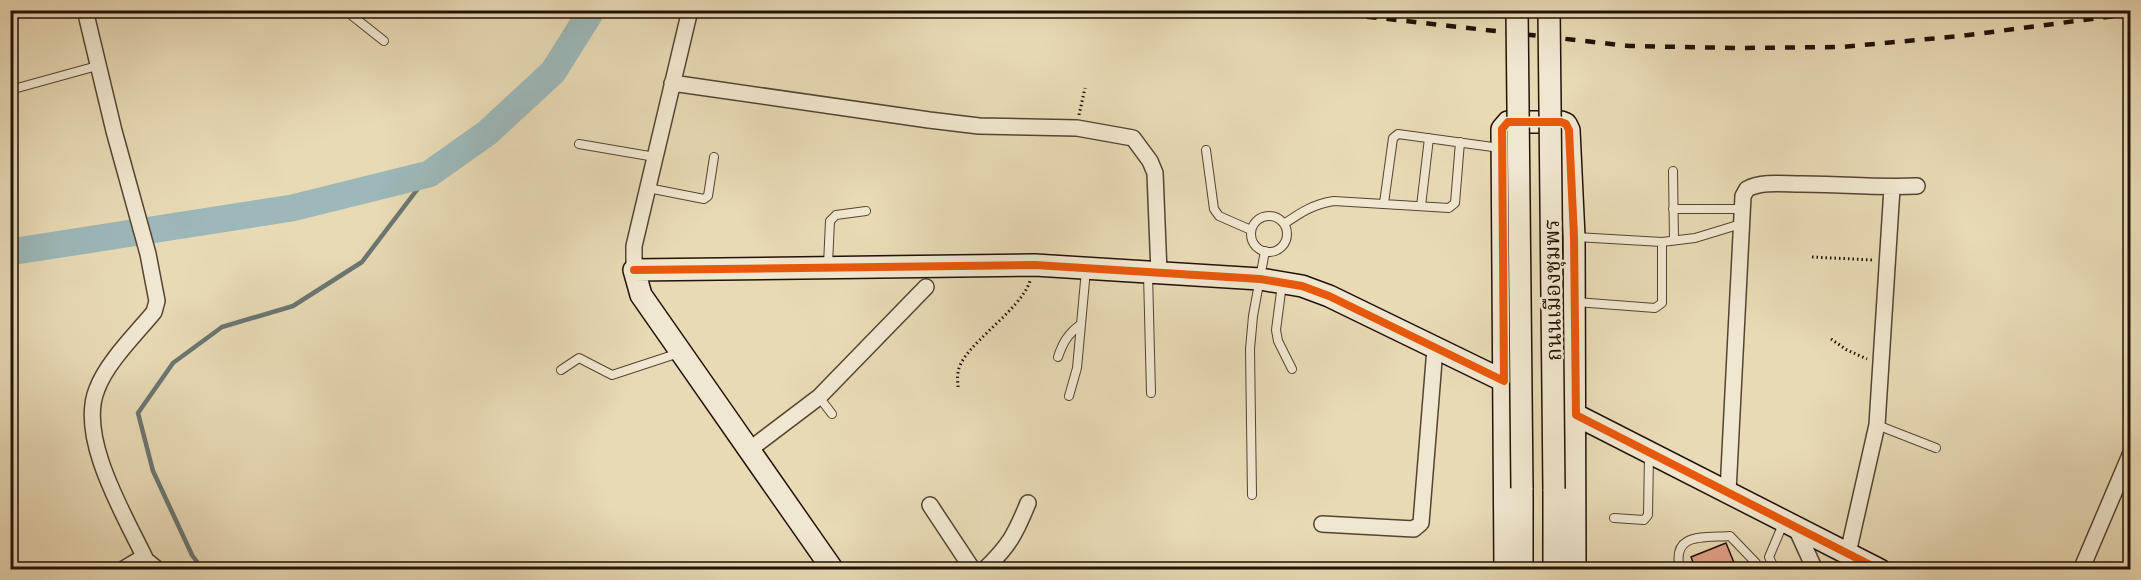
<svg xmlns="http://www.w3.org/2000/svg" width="2141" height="580" viewBox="0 0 2141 580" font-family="Vollkorn,'Noto Serif Thai',serif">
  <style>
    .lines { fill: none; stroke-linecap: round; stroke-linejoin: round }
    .stream { stroke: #6b7672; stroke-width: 4.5 }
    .river { stroke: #9cb8b9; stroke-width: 27 }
    .building { fill: #e3a087; stroke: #221207; stroke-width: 1.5 }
    .lane-casing { stroke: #544432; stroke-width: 10 }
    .street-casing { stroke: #544432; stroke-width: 18 }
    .secondary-casing { stroke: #221207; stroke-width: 24 }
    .path { stroke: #221207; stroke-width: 3; stroke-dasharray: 1.5 3; stroke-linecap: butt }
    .lane { stroke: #f0e7cf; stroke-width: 8 }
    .street { stroke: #f0e7cf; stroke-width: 15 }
    .secondary { stroke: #f0e7cf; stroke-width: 21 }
    .rail { stroke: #221207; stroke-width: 4.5; stroke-dasharray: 10 10; stroke-linecap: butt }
    .secondary-bridge-casing { stroke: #221207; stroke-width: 24; stroke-linecap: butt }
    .secondary-bridge { stroke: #f0e7cf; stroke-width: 21 }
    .cycleway-casing { stroke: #f0e7cf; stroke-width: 11 }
    .cycleway { stroke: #e8590c; stroke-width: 8 }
    .labels { text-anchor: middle; stroke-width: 5; stroke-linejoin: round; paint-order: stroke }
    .street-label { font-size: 22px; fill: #221207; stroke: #f0e7cf }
  </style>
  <rect width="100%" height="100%" fill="#e8dab5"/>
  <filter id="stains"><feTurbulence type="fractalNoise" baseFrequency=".00333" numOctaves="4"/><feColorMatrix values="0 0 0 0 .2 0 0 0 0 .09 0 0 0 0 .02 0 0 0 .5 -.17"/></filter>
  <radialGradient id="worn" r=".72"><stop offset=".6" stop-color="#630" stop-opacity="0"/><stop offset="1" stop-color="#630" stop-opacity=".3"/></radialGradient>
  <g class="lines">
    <!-- stream -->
    <path class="stream" d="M203,570L192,555L153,471L138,413L173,363L222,327L293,306L362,262L429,174"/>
    <!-- river -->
    <path class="river" d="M10,252L292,208L429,174L487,133L553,72L592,10"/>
  </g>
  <!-- building -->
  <path class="building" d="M1726,543L1737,570H1696L1691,557Z"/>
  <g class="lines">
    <defs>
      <path id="lane" d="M345,10L384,41
        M10,90L97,66
        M579,144L655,157
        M1206,150L1214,209L1219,216L1251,230
        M1673,171L1674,240
        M648,188L704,199L708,196L714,157
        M1384,203L1393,138L1398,134L1500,148
        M1421,206L1429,138
        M1673,209H1742
        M1251 234a18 18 0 1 1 36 0a18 18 0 1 1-36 0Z
        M1284,224C1300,213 1313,204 1334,201L1449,208L1455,203L1460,142
        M1576,237L1662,242L1695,238L1741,224
        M828,265L830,221L836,215L866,211
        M1148,274L1151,393
        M1282,284L1276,330L1278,341L1292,369
        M1576,302L1655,308L1662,303V242
        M1058,357C1063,342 1068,334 1081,324
        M561,370L579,358L612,375L679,353
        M1069,396L1077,368L1086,270
        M819,397L832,414
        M1877,425L1936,448
        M1252,495L1250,349L1253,316L1265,251
        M1614,518L1644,520L1648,515L1649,454
        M1680,570C1671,532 1703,538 1730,536L1756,563
        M1775,570L1769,557L1783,524"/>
      <path id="street" d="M85,10L114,131L148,254L157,301L154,312C136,334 107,362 97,389C77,437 125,516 146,560
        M672,83L929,120L979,126L1077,128L1133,138L1150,161L1155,173L1159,273
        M634,270V246L690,10
        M749,450L819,397L926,287
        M1728,492L1743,196L1747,189C1763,181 1783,184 1801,184C1840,184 1878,188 1917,186
        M930,505L973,570
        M1322,524L1414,529L1421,523L1435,348
        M1795,526L1815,570
        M1848,553L1877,425L1892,188
        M122,570L137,561L146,560L158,570
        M984,570C1009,546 1015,535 1028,503
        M2081,570L2130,455"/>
      <path id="secondary" d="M1576,415L1880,570
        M1522,488V570
        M1554,489V570
        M833,570L641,295L634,270L1035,265L1260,279L1302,286L1329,296L1504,381
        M1505,570L1502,129L1508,122H1561L1566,124L1569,130L1574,237L1575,570"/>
    </defs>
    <!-- lane casing -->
    <use href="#lane" class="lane-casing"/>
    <!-- street casing -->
    <use href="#street" class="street-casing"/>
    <!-- secondary casing -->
    <use href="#secondary" class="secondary-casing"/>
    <!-- path -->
    <path class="path" d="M1079,115L1085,88
      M1812,257L1873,260
      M1831,339L1847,350L1867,359
      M958,387C958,383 957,378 958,373C960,347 1020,312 1030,281"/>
    <!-- lane -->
    <use href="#lane" class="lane"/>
    <!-- street -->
    <use href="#street" class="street"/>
    <!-- secondary -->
    <use href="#secondary" class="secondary"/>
    <!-- rail -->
    <path class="rail" d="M1307,10L1629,46L1739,48L1841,47L1961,36L2130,14"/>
    <defs>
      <path id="secondary-bridge" d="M1517,10L1522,488
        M1549,10L1554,489"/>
    </defs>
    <!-- secondary-bridge casing -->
    <use href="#secondary-bridge" class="secondary-bridge-casing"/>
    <!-- secondary-bridge -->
    <use href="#secondary-bridge" class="secondary-bridge"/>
    <defs>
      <path id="cycleway" d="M634,270L1035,265L1260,279L1302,286L1329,296L1504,381L1502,129L1508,122H1561L1566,124L1569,130L1574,237L1576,415L1880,570"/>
    </defs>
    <!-- cycleway casing -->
    <use href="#cycleway" class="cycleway-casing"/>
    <!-- cycleway -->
    <use href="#cycleway" class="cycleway"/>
  </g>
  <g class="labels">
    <!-- street labels -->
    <g class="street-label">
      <text transform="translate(1552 290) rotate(-91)" y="8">ถนนเมืองชุมพร</text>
    </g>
  </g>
  <!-- margin -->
  <rect width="2141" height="580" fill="none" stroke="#e8dab5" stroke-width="36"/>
  <rect x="12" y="12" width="2117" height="556" fill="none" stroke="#221207" stroke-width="3"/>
  <rect x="18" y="18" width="2105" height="544" fill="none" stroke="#221207" stroke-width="1.5"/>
  <rect width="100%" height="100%" filter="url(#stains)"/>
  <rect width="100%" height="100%" fill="url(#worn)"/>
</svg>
